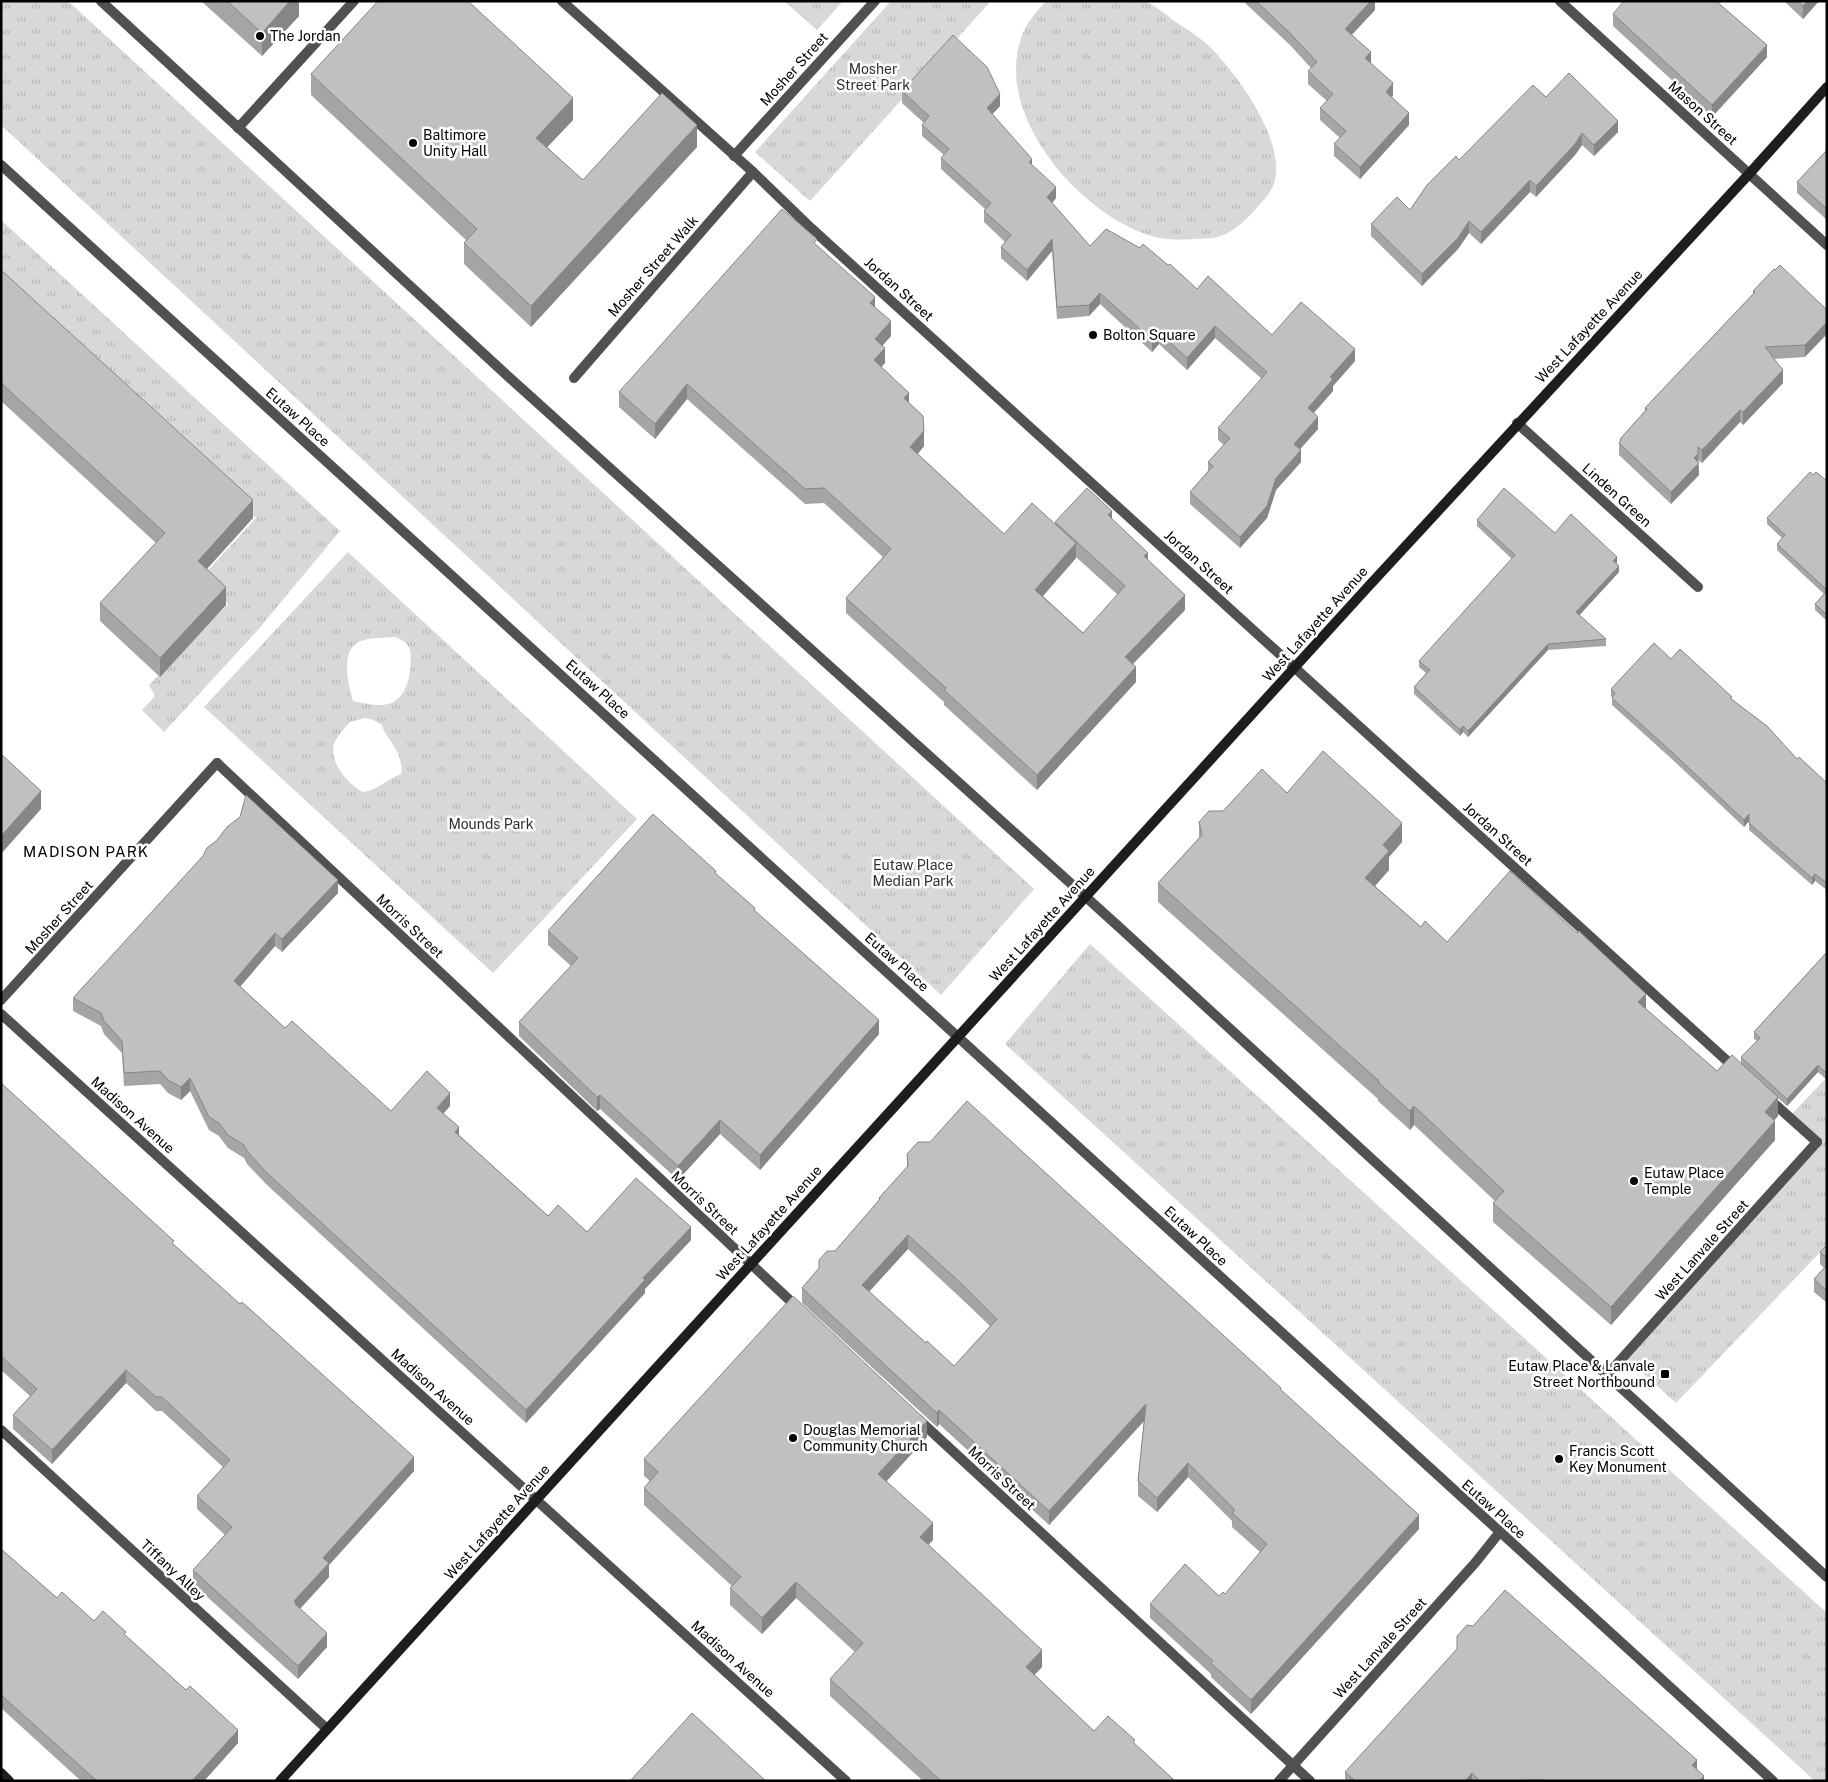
<svg xmlns="http://www.w3.org/2000/svg" width="1828" height="1782" viewBox="0 0 1828 1782" font-family="'Public Sans',sans-serif">
  <style>
    .grass { fill: url(#grass-tufts); fill-rule: evenodd }
    .lines { fill: none; stroke-linecap: round; stroke-linejoin: round }
    .service { stroke: #515151; stroke-width: 10 }
    .pedestrian { stroke: #515151; stroke-width: 10 }
    .minor { stroke: #515151; stroke-width: 10 }
    .tertiary { stroke: #515151; stroke-width: 10 }
    .secondary { stroke: #1e1e1e; stroke-width: 10 }
    .wall { fill: #a5a5a5; fill-rule: evenodd }
    .shaded-wall { fill: #868686 }
    .building { fill: #c0c0c0; stroke: #868686; fill-rule: evenodd }
    .poi-dot { fill: #000; stroke: #fff; stroke-width: 2 }
    .labels { text-anchor: middle; stroke-width: 5; stroke-linejoin: round; paint-order: stroke }
    .poi-label { font-size: 14px; fill: #000; stroke: #fff; text-anchor: start }
    .street-label { font-size: 14px; fill: #000; stroke: #fff }
    .park-label { font-size: 14px; fill: #2f2f2f; stroke: #fff }
    .neighbourhood-label { font-size: 15px; letter-spacing: 1px; fill: #000; stroke: #fff }
  </style>
  <defs>
    <pattern id="grass-tufts" width="24" height="20" patternUnits="userSpaceOnUse" patternTransform="scale(1.25)"><rect width="24" height="20" fill="#d8d8d8"/><path d="M3 7l-1-3M5 7V3M7 7l1-3M15 17l-1-3M17 17v-4M19 17l1-3" fill="none" stroke="#b8b8b8"/></pattern>
  </defs>
  <rect width="100%" height="100%" fill="#fff"/>
  <!-- grass -->
  <path class="grass" d="M1,1H68L1034,889L941,995L1,125Z
    M784,1H843L817,30Z
    M891,1H991L810,201L755,152Z
    M1046,1C1071,1 1096,1 1121,1C1128,1 1138,0 1145,1C1153,4 1167,15 1174,21C1187,29 1201,38 1212,49C1239,77 1284,139 1275,180C1273,189 1267,197 1261,203C1249,217 1236,231 1218,237C1211,239 1202,238 1194,239C1183,240 1167,240 1155,237C1081,217 990,113 1023,33C1028,21 1038,10 1046,1Z
    M1,220L340,531L257,631L164,732L142,710L155,696L149,685L228,604L201,578L256,518L1,282Z
    M348,552L637,819L493,973L204,707ZM396,637C402,640 408,643 410,650C413,668 408,700 388,704C377,707 364,703 353,701C348,684 339,649 361,641C371,637 385,638 396,637ZM365,718L373,720L382,725L383,729C391,743 404,756 401,774C387,779 378,790 363,792C348,784 329,763 334,744C337,736 345,728 350,722Z
    M1090,944L1827,1613V1781H1815L1005,1044Z
    M1827,1077V1245L1676,1403L1627,1359L1814,1142L1789,1117Z"/>
  <g class="lines">
    <!-- service -->
    <path class="service" d="M562,1L753,172L811,228L1736,1069
      M1560,1L1827,245
      M238,128L354,1
      M217,763L799,1309
      M1769,1099L1817,1142
      M918,1419L1310,1781
      M1,1430L327,1729"/>
    <!-- pedestrian -->
    <path class="pedestrian" d="M734,156L875,1
      M574,378L753,172"/>
    <!-- minor -->
    <path class="minor" d="M1517,423L1698,587
      M1,1000L217,763
      M1,1014L846,1781
      M1607,1375L1817,1142
      M1279,1781L1475,1563L1499,1533"/>
    <!-- tertiary -->
    <path class="tertiary" d="M101,1L511,379L1118,926L1827,1577
      M1,165C593,703 1182,1242 1773,1781"/>
    <!-- secondary -->
    <path class="secondary" d="M1,1773L9,1781
      M280,1781L1366,589L1749,174L1827,87"/>
  </g>
  <!-- wall -->
  <path class="wall" d="M201,1H299V16L262,56Z
    M1243,1H1375V10L1352,35L1393,95L1392,97L1409,125L1360,179L1334,156V144L1340,138L1320,120V108L1327,101L1308,84V71L1311,68L1290,45Z
    M1784,1H1819L1803,19Z
    M1613,14L1767,57L1712,117L1613,26Z
    M311,74L573,120L547,147L583,180L697,147L531,327L464,264V243L466,240L311,95Z
    M902,91L1000,106L992,114L1032,165L1056,198L1052,203L1090,246L1168,265L1197,289L1272,335L1355,361L1333,386V391L1314,413L1318,429L1300,449L1301,462L1276,490L1267,518L1240,548L1190,504V492L1208,471V462L1224,445L1218,440V428L1262,379L1215,338L1187,370L1159,344L1152,352L1100,304L1089,316L1057,319L1052,251L1027,281L1001,258V247L1005,242L984,222V211L985,209L941,169V158L944,155L922,136V125L924,123L902,103Z
    M1546,97L1618,132L1594,156L1582,145L1575,155L1536,197L1530,192L1481,244L1469,233L1458,249L1422,286L1371,236V224L1410,210L1459,160Z
    M1827,150V220L1797,193V182Z
    M817,245L875,307L891,336L882,346L885,363L881,367L909,403L924,446L918,454L1004,534L1055,525V522L1112,519L1148,560L1185,610L1133,664L1136,682L1037,790L944,705V702L846,613V598L883,557L824,503L805,504L687,399L655,439L619,407V392ZM1076,557L1118,595L1083,633L1043,596L1076,558Z
    M1,270L253,518L206,569L226,605L160,677L100,621V603L156,543L1,401Z
    M1753,291L1827,310L1805,357L1774,359L1783,383L1743,425L1740,422L1702,463L1698,460L1699,475L1671,504L1619,455V443L1620,441V439L1645,411V408L1753,294Z
    M1813,475L1827,481V621L1815,610V604L1824,594L1777,550V544L1782,538L1767,524V518Z
    M1477,520L1555,533L1617,563L1619,572L1579,615L1606,639V646L1548,650L1468,737L1463,732L1460,736L1414,694V687L1426,673L1419,667V661L1512,559L1477,526Z
    M1671,659L1732,699L1797,759L1827,783V890L1815,881L1812,885L1749,830V821L1744,827L1674,761L1612,705V697L1611,696V689Z
    M1287,793L1402,842L1389,857V870L1375,886L1421,927L1447,942L1646,1009L1717,1071L1741,1064V1057L1757,1041L1754,1039V1032L1827,952V1080L1818,1072L1787,1106L1778,1098V1116L1774,1121L1775,1140L1611,1325L1493,1222V1203L1495,1201L1414,1125L1410,1130L1378,1101V1099L1158,902V883L1199,838V822L1223,811Z
    M716,874L755,911L879,1034L760,1170L720,1134L678,1180L600,1109L597,1111L519,1036V1022L571,966L548,945V931Z
    M338,893L282,952L275,946L240,986L285,1028L391,1111L450,1106L443,1113L459,1135L548,1216L587,1232L691,1240L645,1289V1293L526,1423L266,1184L247,1164L244,1158L228,1148L219,1136L209,1130L190,1091L181,1100L168,1093L160,1084L124,1086L122,1053L104,1034L101,1026L73,1011V998Z
    M1,1083L174,1245L414,1471L329,1565V1577L300,1609L327,1647L298,1679L193,1584V1570L225,1535L197,1509V1496L223,1467L162,1411H156L126,1383L52,1464L13,1429V1415L30,1396L1,1370Z
    M907,1154L1281,1390L1419,1529L1251,1714L1211,1677V1674L1150,1618V1604L1219,1596L1225,1594L1260,1552L1232,1527V1521L1188,1477L1157,1512L1138,1496V1481L1144,1420L1049,1525L939,1424L937,1427L802,1303V1288L879,1201V1198L907,1167ZM908,1249L965,1302L990,1326L954,1366L926,1343L869,1292Z
    M1827,1245V1303L1814,1292V1279L1824,1268L1820,1264V1252Z
    M927,1437L887,1481L933,1540L928,1545L1042,1667L1034,1675L1094,1731L1135,1744L1175,1781H923L830,1696V1679L855,1652L796,1598L762,1634L730,1605V1588L732,1586L644,1505V1488L650,1481L644,1476V1459Z
    M1,1549L57,1598L94,1621L126,1636L238,1743L204,1781H81L1,1708Z
    M1697,1770L1704,1781H1345V1772Z"/>
  <!-- shaded-wall -->
  <path class="shaded-wall" d="M290,1H299V16L262,56V33Z
    M1371,1H1375V10L1345,41V29Z
    M1808,1H1819L1803,19V6Z
    M1767,45V57L1712,117V105Z
    M1371,52V64L1365,58Z
    M1393,83V95L1386,104V92Z
    M1000,94V106L987,120V108Z
    M573,98V120L536,159V138Z
    M1409,113V125L1360,179V167Z
    M1618,121V132L1594,156V145Z
    M697,125V147L531,327V306Z
    M1582,133V145L1575,155L1536,197V186Z
    M1032,159V170L1029,162Z
    M1530,180V192L1481,244V232Z
    M1056,187V198L1047,209V197Z
    M1469,221V233L1458,249L1422,286V274Z
    M1052,239V251L1027,281V270Z
    M1100,293V304L1089,316V305Z
    M875,297V312L870,303Z
    M891,321V336L875,354V339Z
    M1827,322V334L1805,357V345Z
    M1215,326V338L1187,370V358Z
    M1159,332V344L1152,352V340Z
    M885,348V363L874,375V360Z
    M1355,349V361L1333,386V391L1308,419V408L1330,377Z
    M1783,370V383L1743,425V412Z
    M687,384V399L655,439V424Z
    M909,393V408L904,398Z
    M1740,410V422L1702,463V450Z
    M1318,417V429L1294,456V444Z
    M924,431V446L910,462V447Z
    M1301,450V462L1276,490L1267,518L1240,548V537L1276,478Z
    M1698,454L1699,475L1671,504V492L1694,458Z
    M253,500V518L198,579V561Z
    M1112,511V526L1108,515Z
    M1076,543V558L1035,605V590Z
    M1148,553V568L1144,556Z
    M1617,557V563L1613,561Z
    M1619,566V572L1576,619V612Z
    M226,587V605L160,677V658Z
    M1185,595V610L1125,672V657Z
    M1548,644V650L1468,737V731Z
    M1136,667V682L1037,790V775Z
    M1463,726V732L1460,736V730Z
    M41,791V809L1,854V836Z
    M1749,814V821L1744,827V820Z
    M1402,823V842L1389,857V870L1365,897V878L1383,845Z
    M1815,874V881L1812,885V878Z
    M338,880V893L282,952V939Z
    M275,933V946L234,994V981Z
    M1646,994V1012L1638,1002Z
    M879,1020V1034L760,1170V1155Z
    M1818,1065V1072L1787,1106V1099Z
    M190,1078V1091L181,1100V1087Z
    M450,1093V1106L437,1121V1108Z
    M600,1095V1109L597,1111V1097Z
    M1778,1097V1116L1765,1131V1112Z
    M1414,1106V1125L1410,1130V1111Z
    M720,1120V1134L678,1180V1166Z
    M1775,1121V1140L1611,1325V1307Z
    M459,1127V1140L455,1132Z
    M691,1227V1240L645,1289V1293L526,1423V1410L643,1278Z
    M908,1235V1249L862,1299V1285Z
    M126,1370V1383L52,1464V1450Z
    M1146,1404V1419L1049,1525V1511Z
    M939,1410V1424L937,1427V1413Z
    M927,1421V1437L878,1490V1474Z
    M414,1457V1471L329,1565V1577L296,1613L294,1601L323,1558Z
    M1188,1463V1477L1157,1512V1498Z
    M1419,1515V1529L1251,1714V1700Z
    M933,1523V1540L920,1553V1537Z
    M796,1582V1598L762,1634V1618Z
    M327,1633V1647L298,1679V1666Z
    M1042,1650V1667L1026,1684V1667Z
    M238,1730V1743L204,1781H192Z
    M1697,1760V1779L1692,1765Z
    M1472,1773V1781H1465Z
    M1704,1776V1781H1699Z"/>
  <!-- building -->
  <path class="building" d="M227,1H290L262,33Z
    M378,1H468L573,98L536,138L583,180L662,93L697,125L531,306L464,243L477,229L311,74Z
    M1256,1H1371L1345,29L1371,52L1365,58L1393,83L1386,92L1409,113L1360,167L1334,144L1346,131L1320,108L1333,94L1308,71L1317,62L1290,33Z
    M1624,1H1716L1767,45L1712,105L1613,14Z
    M1797,1H1808L1803,6Z
    M953,35L987,67L1000,94L987,108L1032,159L1029,162L1056,187L1047,197L1090,246L1106,229L1140,248L1143,244L1168,265L1170,264L1197,289L1208,276L1272,335L1301,302L1355,349L1330,377L1333,379L1308,408L1318,417L1294,444L1301,450L1276,478L1267,506L1240,537L1190,492L1213,466L1208,462L1230,438L1218,428L1267,372L1215,326L1187,358L1159,332L1152,340L1100,293L1089,305L1057,307L1052,239L1027,270L1001,247L1011,235L984,211L991,203L941,158L949,149L922,125L929,116L902,91Z
    M1569,73L1618,121L1594,145L1582,133L1575,144L1536,186L1530,180L1481,232L1469,221L1458,238L1422,274L1371,224L1397,197L1410,210L1427,185L1456,156L1459,160L1533,85L1546,97Z
    M1827,150V209L1797,182Z
    M782,209L817,239L814,243L875,297L870,303L891,321L875,339L885,348L874,360L909,393L904,398L923,416L924,431L910,447L1004,534L1032,503L1076,543L1035,590L1083,633L1125,586L1055,522L1087,488L1112,511L1108,515L1148,553L1144,556L1185,595L1125,657L1136,667L1037,775L944,690L946,688L846,598L891,549L824,488L805,489L687,384L655,424L619,392Z
    M1780,265L1827,310V322L1805,345L1765,347L1783,370L1743,412L1740,410L1702,450L1698,447V454L1694,458L1699,463L1671,492L1619,443L1621,440L1620,439L1647,409L1645,408L1755,292L1753,291L1774,269L1775,270Z
    M1,270L253,500L198,561L226,587L160,658L100,603L165,533L1,383Z
    M1810,472L1813,475L1816,472L1827,481V590L1777,544L1785,535L1767,518Z
    M1504,488L1555,533L1571,514L1617,557L1613,561L1619,566L1576,612L1606,639L1548,644L1468,731L1463,726L1460,730L1414,687L1430,670L1419,661L1515,555L1477,520Z
    M1827,591V615L1815,604Z
    M1654,643L1671,659L1680,649L1732,697L1730,698L1767,726L1797,759L1799,757L1827,783V883L1815,874L1812,878L1749,823V814L1744,820L1674,754L1612,698L1615,693L1611,689Z
    M1323,751L1402,823L1383,845L1389,851L1365,878L1421,927L1425,921L1447,942L1510,871L1577,933L1579,931L1646,994L1638,1002L1717,1071L1732,1055L1778,1097L1765,1112L1775,1121L1611,1307L1493,1203L1504,1191L1414,1106L1410,1111L1378,1082L1379,1081L1158,883L1202,835L1199,822L1209,811H1223L1262,769L1287,793Z
    M1,754L41,791L1,836Z
    M246,795L338,880L282,939L275,933L234,981L285,1028L292,1021L391,1111L427,1071L450,1093L437,1108L459,1127L455,1132L548,1216L558,1205L587,1232L636,1178L691,1227L643,1278L645,1280L526,1410L266,1172L247,1151L244,1145L228,1135L219,1123L209,1117L190,1078L181,1087L168,1080L160,1071L124,1073L122,1041L104,1021L101,1013L73,998L203,856L207,848L217,840L227,827L240,817Z
    M653,814L716,871L715,873L755,908L754,910L879,1020L760,1155L720,1120L678,1166L600,1095L597,1097L519,1022L578,958L548,931Z
    M1827,952V1074L1818,1065L1787,1099L1741,1057L1760,1038L1754,1032Z
    M1,1083L174,1241L172,1243L240,1304L242,1302L414,1457L323,1558L329,1563L294,1601L296,1603L295,1604L327,1633L298,1666L193,1570L232,1527L197,1496L230,1460L162,1397H156L126,1370L52,1450L13,1415L37,1389L1,1356Z
    M967,1101L1281,1388L1280,1389L1419,1515L1251,1700L1211,1663L1213,1661L1150,1604L1185,1564L1219,1596L1223,1592L1225,1594L1267,1544L1232,1513L1235,1510L1188,1463L1157,1498L1138,1481L1146,1404L1049,1511L939,1410L937,1413L802,1288L819,1268V1260L827,1251H835L880,1199L879,1198L908,1166L907,1154L918,1142H930ZM908,1235L965,1287L997,1319L954,1366L927,1341L926,1343L862,1285Z
    M1827,1245V1258L1820,1252Z
    M1827,1265V1291L1814,1279Z
    M793,1296L927,1421L878,1474L933,1523L920,1537L1042,1650L1026,1667L1094,1731L1108,1716L1135,1740L1133,1742L1175,1781H941L830,1679L863,1643L796,1582L762,1618L730,1588L741,1577L644,1488L658,1472L644,1459Z
    M1,1549L57,1598L62,1592L94,1621L103,1611L126,1632L124,1634L186,1690L190,1686L238,1730L192,1781H97L1,1695Z
    M1505,1590L1697,1760L1692,1765L1704,1776L1699,1781H1543L1542,1780L1480,1781L1472,1773L1465,1781H1355L1345,1772L1457,1649V1636L1467,1625L1473,1626Z
    M692,1713L766,1781H630Z"/>
  <!-- markers -->
  <g class="poi-dot">
    <circle cx="260" cy="36" r="5"/>
    <circle cx="413" cy="143" r="5"/>
    <circle cx="1093" cy="335" r="5"/>
    <circle cx="1634" cy="1181" r="5"/>
    <rect x="1660" y="1369" width="10" height="10" rx="2.5"/>
    <circle cx="793" cy="1438" r="5"/>
    <circle cx="1559" cy="1459" r="5"/>
  </g>
  <g class="labels">
    <!-- poi labels -->
    <g class="poi-label">
      <text x="270" y="41">The Jordan</text>
      <text x="423" y="140">Baltimore<tspan x="423" dy="16">Unity Hall</tspan></text>
      <text x="1103" y="340">Bolton Square</text>
      <text x="1644" y="1178">Eutaw Place<tspan x="1644" dy="16">Temple</tspan></text>
      <text x="1655" y="1371" text-anchor="end">Eutaw Place &amp; Lanvale<tspan x="1655" dy="16">Street Northbound</tspan></text>
      <text x="803" y="1435">Douglas Memorial<tspan x="803" dy="16">Community Church</tspan></text>
      <text x="1569" y="1456">Francis Scott<tspan x="1569" dy="16">Key Monument</tspan></text>
    </g>
    <!-- street labels -->
    <g class="street-label">
      <text transform="translate(794 69) rotate(-48)" y="5">Mosher Street</text>
      <text transform="translate(1703 113) rotate(42)" y="5">Mason Street</text>
      <text transform="translate(653 266) rotate(-49)" y="5">Mosher Street Walk</text>
      <text transform="translate(899 289) rotate(42)" y="5">Jordan Street</text>
      <text transform="translate(1589 326) rotate(-47)" y="5">West Lafayette Avenue</text>
      <text transform="translate(298 417) rotate(42)" y="5">Eutaw Place</text>
      <text transform="translate(1617 495) rotate(42)" y="5">Linden Green</text>
      <text transform="translate(1199 562) rotate(42)" y="5">Jordan Street</text>
      <text transform="translate(1315 624) rotate(-48)" y="5">West Lafayette Avenue</text>
      <text transform="translate(598 689) rotate(42)" y="5">Eutaw Place</text>
      <text transform="translate(1498 834) rotate(42)" y="5">Jordan Street</text>
      <text transform="translate(59 917) rotate(-48)" y="5">Mosher Street</text>
      <text transform="translate(1042 924) rotate(-48)" y="5">West Lafayette Avenue</text>
      <text transform="translate(410 926) rotate(43)" y="5">Morris Street</text>
      <text transform="translate(897 962) rotate(42)" y="5">Eutaw Place</text>
      <text transform="translate(133 1115) rotate(42)" y="5">Madison Avenue</text>
      <text transform="translate(705 1203) rotate(43)" y="5">Morris Street</text>
      <text transform="translate(769 1223) rotate(-48)" y="5">West Lafayette Avenue</text>
      <text transform="translate(1196 1236) rotate(43)" y="5">Eutaw Place</text>
      <text transform="translate(1702 1250) rotate(-48)" y="5">West Lanvale Street</text>
      <text transform="translate(433 1387) rotate(42)" y="5">Madison Avenue</text>
      <text transform="translate(1002 1478) rotate(43)" y="5">Morris Street</text>
      <text transform="translate(1494 1509) rotate(42)" y="5">Eutaw Place</text>
      <text transform="translate(497 1522) rotate(-48)" y="5">West Lafayette Avenue</text>
      <text transform="translate(173 1570) rotate(43)" y="5">Tiffany Alley</text>
      <text transform="translate(1380 1648) rotate(-48)" y="5">West Lanvale Street</text>
      <text transform="translate(733 1659) rotate(42)" y="5">Madison Avenue</text>
    </g>
    <!-- park labels -->
    <g class="park-label">
      <text x="873" y="74">Mosher<tspan x="873" dy="16">Street Park</tspan></text>
      <text x="491" y="829">Mounds Park</text>
      <text x="913" y="870">Eutaw Place<tspan x="913" dy="16">Median Park</tspan></text>
    </g>
    <!-- neighbourhood labels -->
    <g class="neighbourhood-label">
      <text x="86" y="857">MADISON PARK</text>
    </g>
  </g>
  <!-- border -->
  <rect width="1828" height="1782" fill="none" stroke="#000000" stroke-width="5"/>
</svg>
